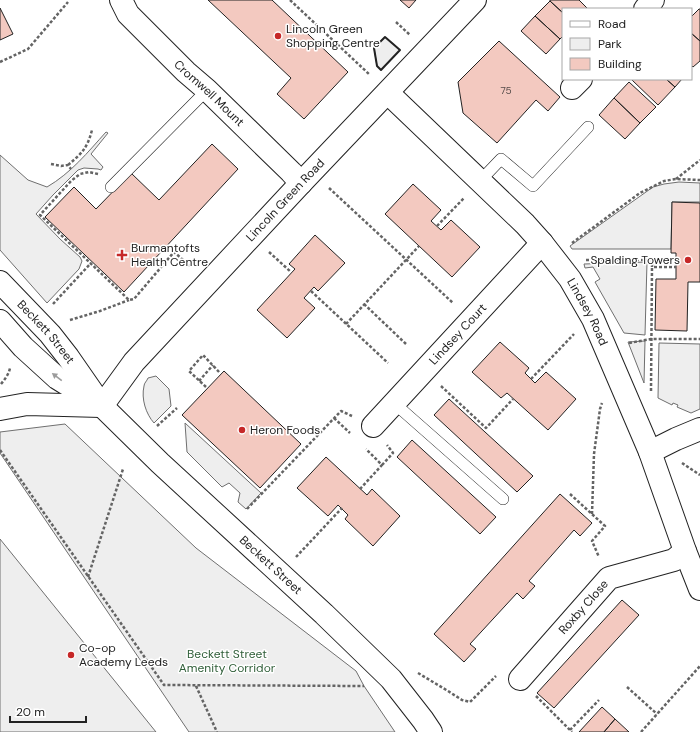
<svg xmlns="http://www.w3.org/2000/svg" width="700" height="732" viewBox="0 0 700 732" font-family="'DM Sans',sans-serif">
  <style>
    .green { fill: #eee; stroke: #6f6f6f }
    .building { fill: #f3c9c0; stroke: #222 }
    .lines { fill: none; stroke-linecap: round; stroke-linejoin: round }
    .lane-casing { stroke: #222; stroke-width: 12 }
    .street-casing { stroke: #222; stroke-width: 24 }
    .secondary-casing { stroke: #222; stroke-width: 24 }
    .path { stroke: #646464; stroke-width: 2.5; stroke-dasharray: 3 2; stroke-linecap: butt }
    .lane { stroke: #fff; stroke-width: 11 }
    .street { stroke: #fff; stroke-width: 22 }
    .secondary { stroke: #fff; stroke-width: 22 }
    .wall { stroke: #222; stroke-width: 2 }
    .oneway { fill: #9c9c9c }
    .poi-dot { fill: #c62828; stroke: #fff; stroke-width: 1.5 }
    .labels { text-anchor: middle; stroke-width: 3; stroke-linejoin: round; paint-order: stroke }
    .number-label { font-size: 10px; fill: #564c4a }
    .poi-label { font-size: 12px; fill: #222; stroke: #fff; text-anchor: start }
    .street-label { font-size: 12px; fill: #222; stroke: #fff }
    .park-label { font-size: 12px; fill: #2f5e38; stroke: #fff }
  </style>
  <rect width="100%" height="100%" fill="#fff"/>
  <!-- green -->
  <path class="green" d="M385,37L400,50L381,70L377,66L374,48Z
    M106,132L108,133L91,154L103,167L101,170L98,169L84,168L78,170L53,195L36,214L60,239L80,257L82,261L79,269L47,303L0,250V155L28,180L47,187C71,173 88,152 106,132Z
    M679,182L700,183V202H672L671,249H572L570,246L653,187L664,184Z
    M647,262L645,335L624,333L595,282L600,279L593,267L585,268L584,264Z
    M645,341L644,383L628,342Z
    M659,343L700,344V409L691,413L677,407L678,405L673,403L672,405L658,398Z
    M156,376L169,389L171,406L154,423C146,414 141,399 144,386C144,383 147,381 148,378Z
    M185,423L261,493L246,509L238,502L240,493L229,483L222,487L187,452Z
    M65,424L196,548L356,671L364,686L395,732H189L0,453V432Z
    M0,539L156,732H0Z"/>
  <!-- building -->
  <path class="building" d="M208,0H272L348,72L304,119L277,94L291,78Z
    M400,0H416L409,8Z
    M550,0H579L588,9H563V13L550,1Z
    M550,1L563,13V36L560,39L535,16Z
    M0,8L13,34L0,40Z
    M699,9H700V41L691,33V17Z
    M535,16L560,39L546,54L521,31Z
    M691,33L700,41V61L693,67L691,65Z
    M499,41L560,97L548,111L536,100L497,143L463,113L458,82Z
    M632,79H666L675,87L658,105L632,80Z
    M666,79H682L675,87Z
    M629,82L656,107L640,123L614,98Z
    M614,98L640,123L625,139L599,115Z
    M212,144L238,169L124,292L45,217L74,187L96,209L131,173L159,200Z
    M413,184L441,210L431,221L441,230L451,220L480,247L452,277L385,214Z
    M672,202L700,203V282H688L687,331L655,330L656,279H676V253H671Z
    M315,235L345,263L318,291L314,287L304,298L315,308L287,338L257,310L295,269L289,264Z
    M500,342L529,368L525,373L535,383L546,372L576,399L548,430L507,393L501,398L472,372Z
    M224,371L301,444L260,488L182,415Z
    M449,399L533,476L517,492L434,415Z
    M412,440L496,517L480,534L397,457Z
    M326,457L367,495L372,489L400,516L373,546L345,519L348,515L338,505L328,516L297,488Z
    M560,494L592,523L580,536L574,530L529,581L535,586L523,599L517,593L470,644L476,649L464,662L434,634Z
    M622,600L639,615L554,708L537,693Z
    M602,707L615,719L604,732H579Z
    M615,719L629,732H604Z"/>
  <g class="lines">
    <defs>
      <path id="lane" d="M480,181L501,159L533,186L588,127
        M111,187L207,90
        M394,403L503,499"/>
      <g id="street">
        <path id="s1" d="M121,0L128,14L186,72L207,90L291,172L301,183"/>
        <path d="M645,9L653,0"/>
        <path d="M572,88L581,79"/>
        <path id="s2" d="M388,93L525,224L542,243L570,279L593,319L650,452L685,551L700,589"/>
        <path id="s3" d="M373,426L542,243"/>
        <path d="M650,452L676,439L700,429"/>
        <path id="s4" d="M520,679L609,578L674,560L685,551"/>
      </g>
      <g id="secondary">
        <path id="s5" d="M0,282L50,334L68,357L102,406L160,463L324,614L391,679L423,720L431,732"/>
        <path d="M0,321L23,347L57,378L94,401"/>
        <path id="s6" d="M102,406L134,362L301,183L475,0"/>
        <path d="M0,409L27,404L101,406"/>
      </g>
    </defs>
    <!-- lane casing -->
    <use href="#lane" class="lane-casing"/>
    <!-- street casing -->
    <use href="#street" class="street-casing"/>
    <!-- secondary casing -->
    <use href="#secondary" class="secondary-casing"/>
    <!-- path -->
    <path class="path" d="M290,0L370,75
      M396,22L410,35
      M0,62L28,49L68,2
      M51,164L61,166L68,165L71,169
      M68,165C82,153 87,149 92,130
      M98,174L89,172L80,174L71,181L40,215L129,300L134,299L174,252L190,266
      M676,179L700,160
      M329,188L453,303
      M437,226L464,198
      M572,243L640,193L664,181L676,179L700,180
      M269,252L291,272
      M586,260H652V267H676
      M311,291L388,363
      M53,304L91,263
      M364,304L406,344
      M70,320L100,311L129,300
      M346,324L419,246
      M629,343L651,339H700
      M531,379L574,334
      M199,381L213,365
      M1,384C5,379 9,374 10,368
      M441,386L486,428L513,399
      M206,387L189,371L203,355L220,373
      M651,391L652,267
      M334,418L350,433
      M157,426L177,408
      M0,450L164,685L364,686
      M682,463L700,475
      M382,465L393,453L387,445
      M360,489L382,465L366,449
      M570,494L605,526L592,541L599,557
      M247,509L341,411L352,416
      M592,514L594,454L600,409L602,403
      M296,557L342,508
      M88,577L123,469
      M418,673L448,691L462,700L470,702L496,676
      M196,686L217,732
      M627,687L657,714
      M536,696L572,732
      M570,730L599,700
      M641,732L700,666"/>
    <!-- lane -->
    <use href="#lane" class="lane"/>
    <!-- street -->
    <use href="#street" class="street"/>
    <!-- secondary -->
    <use href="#secondary" class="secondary"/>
    <!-- wall -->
    <path class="wall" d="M385,37L400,50L381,70L377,66L374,48Z"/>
  </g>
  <!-- one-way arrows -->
  <defs><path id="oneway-solid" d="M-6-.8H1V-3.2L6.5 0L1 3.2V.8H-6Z"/></defs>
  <use class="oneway" href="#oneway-solid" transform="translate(57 377) rotate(-143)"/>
  <!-- markers -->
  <g class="poi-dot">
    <circle cx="278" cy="36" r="4"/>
    <path d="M120 249h4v4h4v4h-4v4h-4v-4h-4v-4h4z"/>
    <circle cx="688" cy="260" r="4"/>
    <circle cx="242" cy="430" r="4"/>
    <circle cx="71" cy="655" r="4"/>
  </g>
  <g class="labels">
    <!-- number labels -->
    <g class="number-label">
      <text x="506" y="94">75</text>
    </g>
    <!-- poi labels -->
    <g class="poi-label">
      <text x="286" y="33">Lincoln Green<tspan x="286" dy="14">Shopping Centre</tspan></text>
      <text x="131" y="252">Burmantofts<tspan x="131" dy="14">Health Centre</tspan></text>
      <text x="680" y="264" text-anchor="end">Spalding Towers</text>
      <text x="250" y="434">Heron Foods</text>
      <text x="79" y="652">Co-op<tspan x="79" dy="14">Academy Leeds</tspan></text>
    </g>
    <!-- street labels -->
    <g class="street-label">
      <text dy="4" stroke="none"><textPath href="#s1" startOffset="129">Cromwell Mount</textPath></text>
      <text dy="4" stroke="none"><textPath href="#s6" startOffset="276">Lincoln Green Road</textPath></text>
      <text dy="4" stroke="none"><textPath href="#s2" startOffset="298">Lindsey Road</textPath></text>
      <text dy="4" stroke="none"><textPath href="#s5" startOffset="68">Beckett Street</textPath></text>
      <text dy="4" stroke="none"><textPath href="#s3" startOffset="125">Lindsey Court</textPath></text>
      <text dy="4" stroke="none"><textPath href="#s5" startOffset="393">Beckett Street</textPath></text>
      <text dy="4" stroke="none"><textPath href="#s4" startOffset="96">Roxby Close</textPath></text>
    </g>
    <!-- park labels -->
    <g class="park-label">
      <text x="227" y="658">Beckett Street<tspan x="227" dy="14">Amenity Corridor</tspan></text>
    </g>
  </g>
  <!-- legend -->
  <rect x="562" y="8" width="130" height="72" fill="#ffffff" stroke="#a7a7a7"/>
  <rect x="570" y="21" width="20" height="6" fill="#ffffff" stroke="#a7a7a7"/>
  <text x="598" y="28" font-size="12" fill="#222222">Road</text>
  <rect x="570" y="38" width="20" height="12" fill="#eeeeee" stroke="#a7a7a7"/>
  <text x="598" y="48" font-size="12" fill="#222222">Park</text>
  <rect x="570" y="58" width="20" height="12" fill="#f3c9c0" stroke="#a7a7a7"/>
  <text x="598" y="68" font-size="12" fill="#222222">Building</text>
  <!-- scale -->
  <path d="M10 716v6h76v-6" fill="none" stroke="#222222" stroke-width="2"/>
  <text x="16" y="716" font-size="12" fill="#222222" stroke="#ffffff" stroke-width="3" paint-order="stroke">20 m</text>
</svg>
